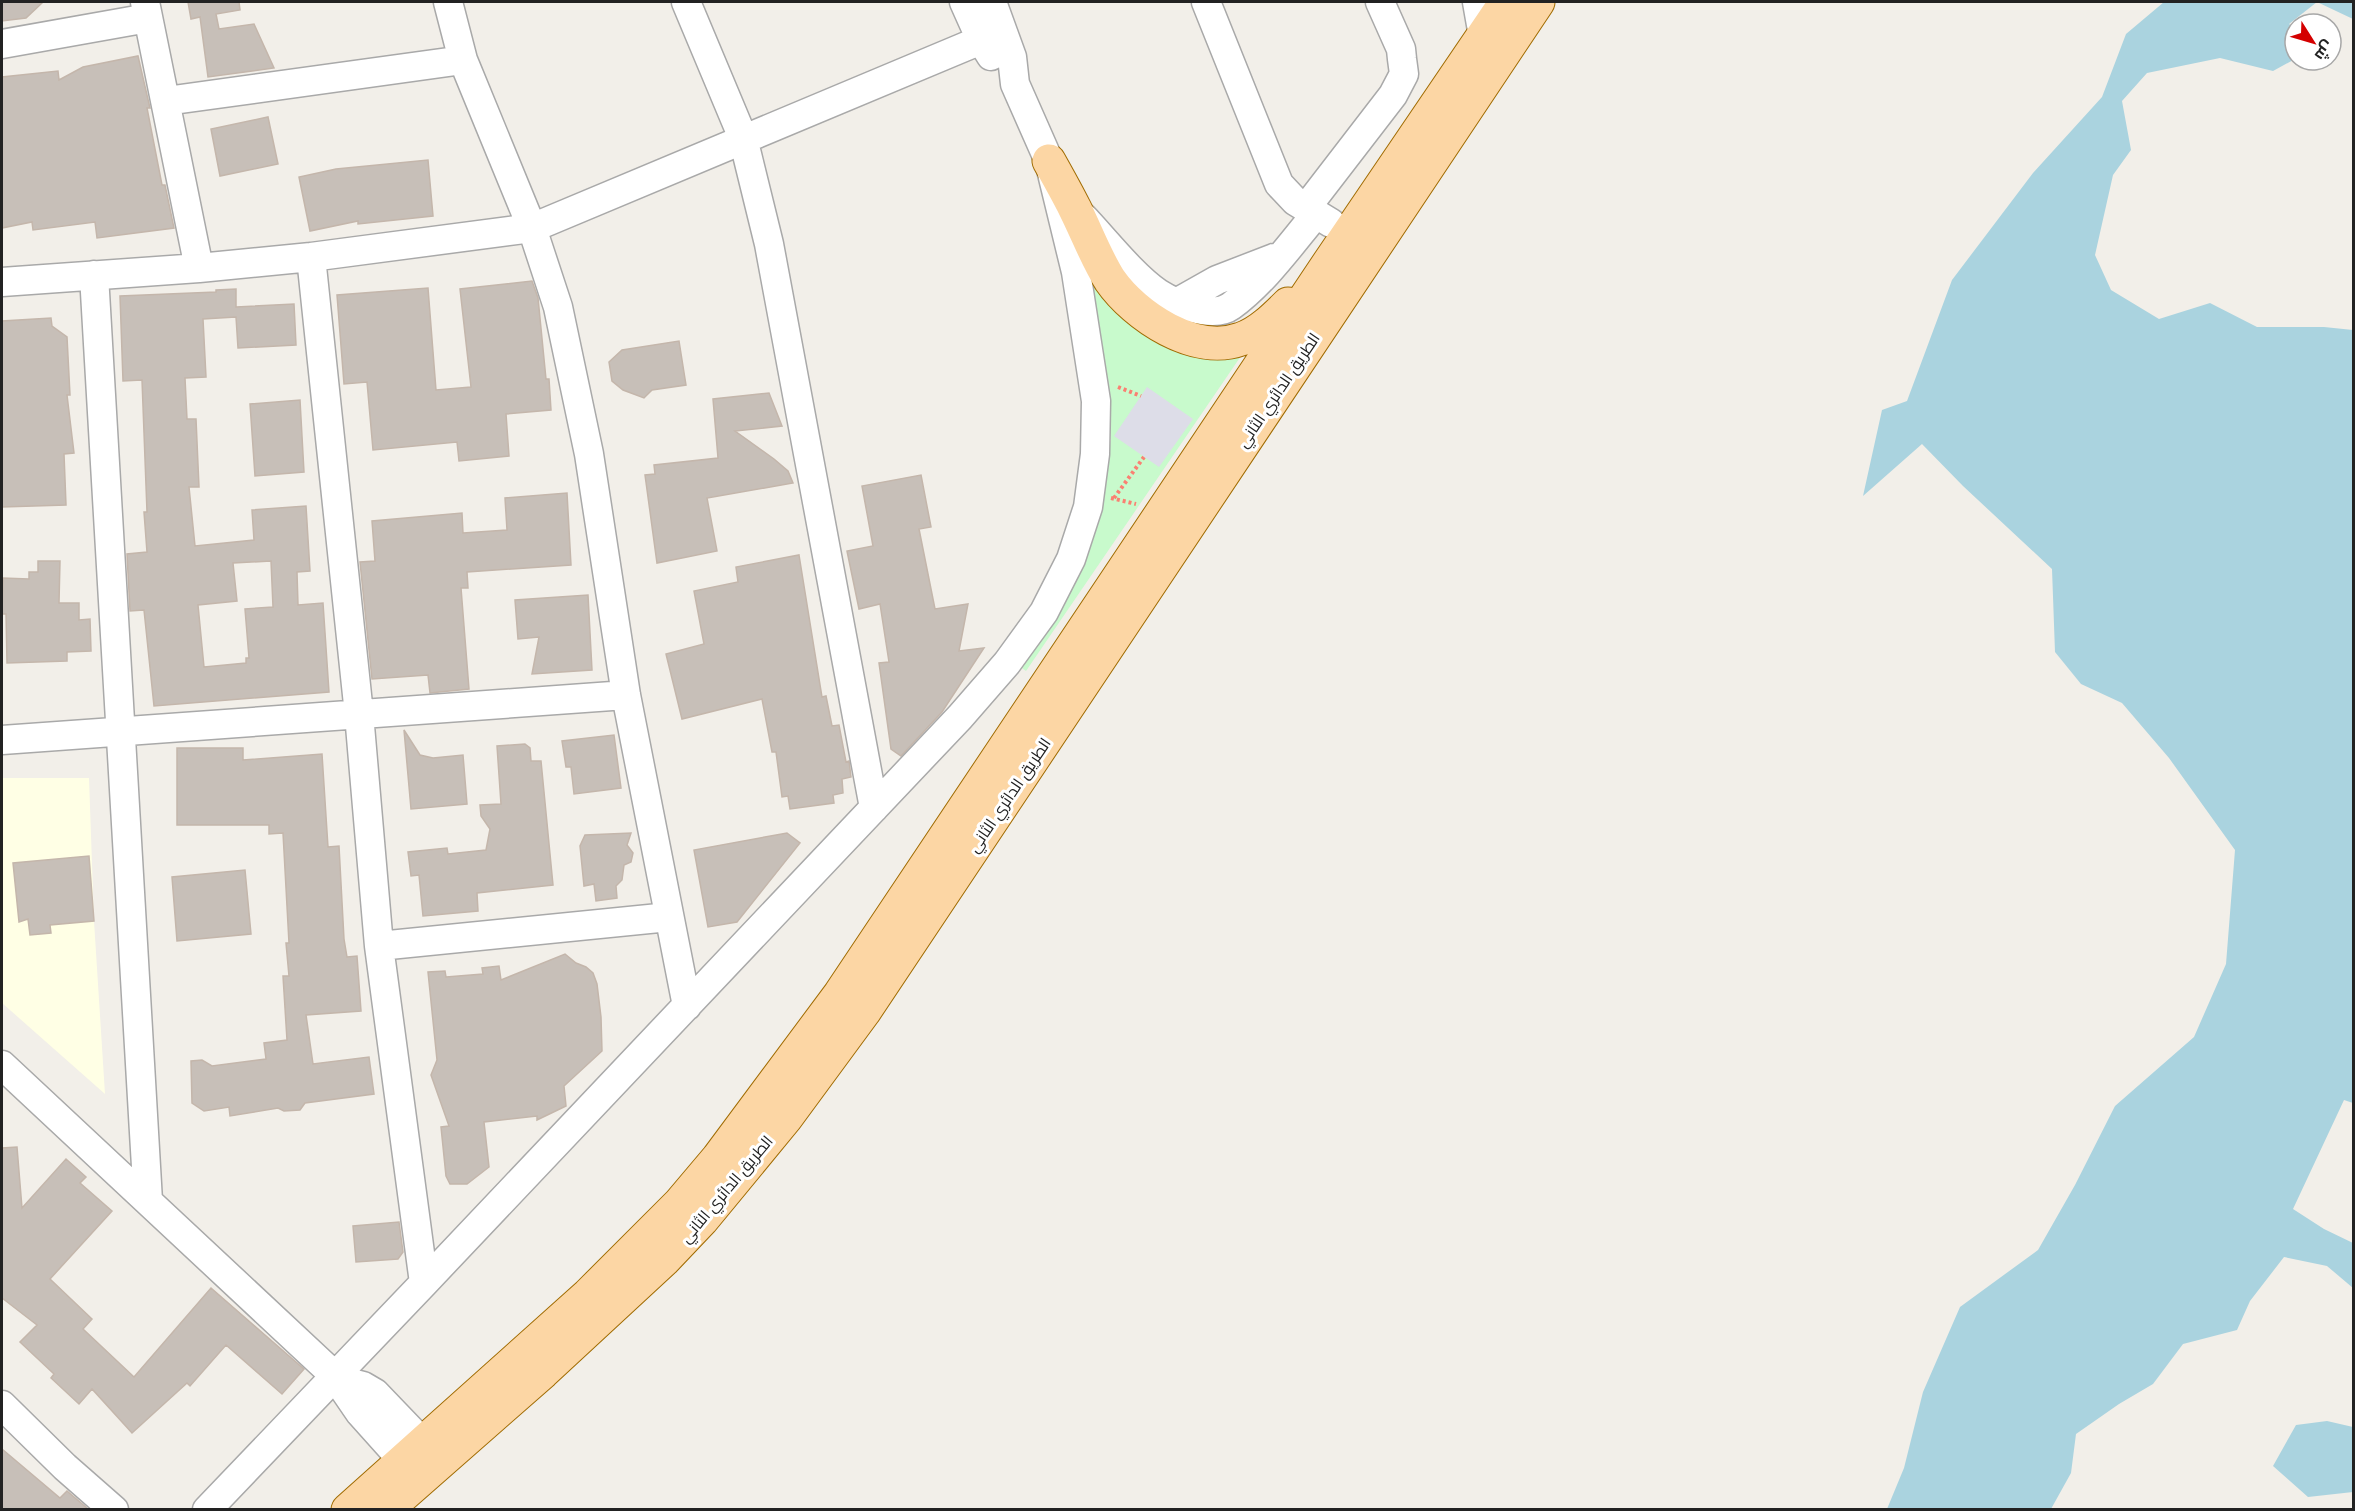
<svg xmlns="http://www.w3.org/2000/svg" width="2355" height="1511" viewBox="0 0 2355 1511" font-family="Ubuntu,Cairo,sans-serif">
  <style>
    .education { fill: #ffffe5 }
    .park { fill: #c8facc }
    .plaza { fill: #dddde8 }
    .water { fill: #aad3df }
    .building { fill: #c7bfb8; stroke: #c4b6ab; stroke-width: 1.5; fill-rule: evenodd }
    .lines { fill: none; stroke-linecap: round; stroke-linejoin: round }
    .minor-casing { stroke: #a9a9a9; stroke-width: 31 }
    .major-casing { stroke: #a06b00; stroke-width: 35 }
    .path { stroke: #fa8072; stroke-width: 4; stroke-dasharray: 3 3; stroke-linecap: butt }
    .minor { stroke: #fff; stroke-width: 28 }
    .major { stroke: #fcd6a4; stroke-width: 33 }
    .labels { text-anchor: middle; stroke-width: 6; stroke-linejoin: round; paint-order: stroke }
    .street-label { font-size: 16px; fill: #222; stroke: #fff }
  </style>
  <rect width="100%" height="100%" fill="#f2efe9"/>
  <!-- education -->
  <path class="education" d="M2,778H89L94,921L105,1094L2,1003Z"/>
  <!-- park -->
  <path class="park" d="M1085,276L1133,327L1172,349L1241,356L1026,671L1018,665L1102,494L1111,439L1107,384Z"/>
  <!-- plaza -->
  <path class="plaza" d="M1147,387L1193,419L1159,467L1114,436Z"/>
  <!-- water -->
  <path class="water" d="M2164,2H2353V19L2317,2L2289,24L2295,28V59L2273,71L2220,58L2147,73L2122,101L2131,150L2113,175L2095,255L2111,290L2159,319L2210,303L2257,327H2324L2353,330V1103L2344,1100L2293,1209L2324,1229L2353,1243V1288L2327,1266L2284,1257L2250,1301L2237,1330L2183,1344L2153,1384L2119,1404L2076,1434L2071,1473L2051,1509H1887L1904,1468L1923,1392L1960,1307L2038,1250L2075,1185L2115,1106L2194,1037L2226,964L2235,850L2169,758L2122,703L2081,684L2055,652L2052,569L1963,486L1922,444L1863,496L1882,410L1907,401L1952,280L2033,173L2102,97L2126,34Z
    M2327,1421L2353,1427V1492L2308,1497L2273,1466L2296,1425Z"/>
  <!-- building -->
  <path class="building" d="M2,2H43L26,18L2,21Z
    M188,2H239L240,10L216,14L219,29L254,24L274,68L208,77L200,17L191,19Z
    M138,56L150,108H147L162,185H165L174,228L97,238L95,222L33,230L32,222L2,228V77L58,71L59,80L83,67Z
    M268,117L278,164L220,176L211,129Z
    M428,160L433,216L358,224V221L310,231L299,177L336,169Z
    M532,281L538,298L546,379H549L551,410L506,414L509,456L459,461L457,442L373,450L367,382L344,384L337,295L428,288L436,390L471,387L460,289Z
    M236,289V307L294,304L296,345L238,348L236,317L203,319L206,377L185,378L187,419H196L199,487H189L195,546L254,540L252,510L306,506L310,571L297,572L298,605L323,603L329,692L154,706L144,610L130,611L127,554L147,552L144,512H147L142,380L123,381L120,296L216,292V290ZM271,561L273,607L245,609L249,658H246V663L204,667L198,605L237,601L233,563Z
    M51,318L52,326L67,337L70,395H67L74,453L64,454L66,505L2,507V321Z
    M679,341L686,385L652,390L644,398L623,390L612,381L609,362L622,350Z
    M769,393L782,426L735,431L774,459L788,471L793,483L707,498L717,551L657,563L645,475L655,474L654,465L718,458L713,399Z
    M300,400L304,472L255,476L250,404Z
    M921,475L931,527L919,529L935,609L968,604L959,651L984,648L942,712L901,756L891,749L879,663L889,662L880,604L859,609L847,551L873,546L862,486Z
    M567,493L571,565L467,572L468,588H461L469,689L430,693L428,675L372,679L360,562L375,561L372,521L462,513L463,533L507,530L505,498Z
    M799,555L822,697L826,696L832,726L839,725L846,762L849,761L851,777L842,779L843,793L833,795L834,803L790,809L788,796L782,797L776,752H772L762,699L682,719L666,654L704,644L694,591L738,582L736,567Z
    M38,561H60L59,603H79V620L90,619L91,651L67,652V661L7,663L6,614H2L3,578L29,579V572H38Z
    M588,595L592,670L532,674L539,637L518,639L515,600Z
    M404,730L420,755L433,758L463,755L467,804L411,809Z
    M614,735L621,788L574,794L571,767H566L562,741Z
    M525,744L530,748L531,761H541L553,885L477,893L478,911L423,916L419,875L411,876L408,852L447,848L448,854L486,850L490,829L481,816L480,805L501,804L497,746Z
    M177,748H243V760L322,754L328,847L339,846L344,939L347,957L357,956L361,1011L306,1015L313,1064L369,1057L374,1094L305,1103L300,1110L284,1111L278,1108L230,1116L229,1107L204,1111L192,1103L191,1061L202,1060L212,1066L266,1059L264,1043L287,1040L283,976H289L286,943H289L283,833L269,834V825H177Z
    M631,833L627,845L633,853L631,862L624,865L622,880L616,886L617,898L596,901L594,884L584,886L580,846L585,835Z
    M787,833L800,843L737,922L708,927L694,850Z
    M89,856L94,921L50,925L51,933L30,935L28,919L19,922L13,863Z
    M245,870L251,934L177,941L172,877Z
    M565,954L576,963L586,967L593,973L597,984L601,1017L602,1051L564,1086L566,1106L537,1120V1116L484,1122L489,1167L467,1184H450L446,1176L441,1127L449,1126L431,1075L437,1060L428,972L445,971L446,977L483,974L482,968L499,966L501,980Z
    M17,1147L22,1208L66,1159L86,1177L80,1183L112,1211L50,1279L92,1319L83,1329L134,1377L211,1288L304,1369L282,1394L226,1345L190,1386L187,1383L132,1433L92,1389L79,1404L51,1378L54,1374L20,1342L37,1325L2,1298V1148Z
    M399,1222L403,1252L398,1259L356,1262L353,1226Z
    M2,1449L60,1498L67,1491L88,1509H2Z"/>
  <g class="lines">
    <defs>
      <path id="minor" d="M145,2L199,268
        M448,2L463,60L532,228L558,307L589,454L626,695L687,1006
        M686,2L743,138L769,244L874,808
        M964,2L981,40L991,56
        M1206,2L1279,184L1295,201L1331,223
        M1477,2L1483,36
        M2,44L148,18
        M166,101L463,60
        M1306,208L1393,95L1404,74L1402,59L1401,49L1380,2
        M1083,217C1105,240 1132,275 1158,293C1175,304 1213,319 1231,306C1264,282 1290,245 1316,214
        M311,257L359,714L379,946L424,1283
        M94,275L148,1201
        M2,282L199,268L311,257L532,228L981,40
        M1178,302L1217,280L1274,258
        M2,740L626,695
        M379,946L669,917
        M2,1065L334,1375L360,1413L403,1461
        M340,1380L363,1386L375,1393L423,1443
        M2,1405L65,1467L114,1510
        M207,1510L424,1283L960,717L1007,663L1044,612L1071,559L1088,507L1095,454L1096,401L1076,272L1049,161L1015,84L1012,57L992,2"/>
      <path id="major" d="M1049,161C1058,177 1067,193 1075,209C1087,233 1096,258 1110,280C1135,316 1195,356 1241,339C1259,333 1275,317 1288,304
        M348,1510L588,1295L680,1203L718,1158L840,994L1328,264L1506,2
        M386,1510L543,1372L664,1260L702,1220L786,1118L864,1012L1538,2"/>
    </defs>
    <!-- minor casing -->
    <use href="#minor" class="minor-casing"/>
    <!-- major casing -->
    <use href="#major" class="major-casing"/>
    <!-- path -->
    <path class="path" d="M1118,387L1141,396
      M1111,498L1136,504
      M1114,498L1144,457"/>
    <!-- minor -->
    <use href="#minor" class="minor"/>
    <!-- major -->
    <use href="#major" class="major"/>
  </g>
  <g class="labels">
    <!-- street labels -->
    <g class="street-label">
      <text transform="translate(1278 390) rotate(-56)" y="6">الطريق الدائري الثاني</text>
      <text transform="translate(1009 795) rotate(-56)" y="6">الطريق الدائري الثاني</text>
      <text transform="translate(726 1189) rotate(-50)" y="6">الطريق الدائري الثاني</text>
    </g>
  </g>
  <!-- border -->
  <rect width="2355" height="1511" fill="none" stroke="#222222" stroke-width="6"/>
  <!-- north arrow -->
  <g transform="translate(2313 42) rotate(127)"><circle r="28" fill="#ffffff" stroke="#a7a7a7" stroke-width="1.5"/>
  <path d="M0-4.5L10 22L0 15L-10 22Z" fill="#d40000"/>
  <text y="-9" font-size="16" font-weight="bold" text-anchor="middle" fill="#222222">ش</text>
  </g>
</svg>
